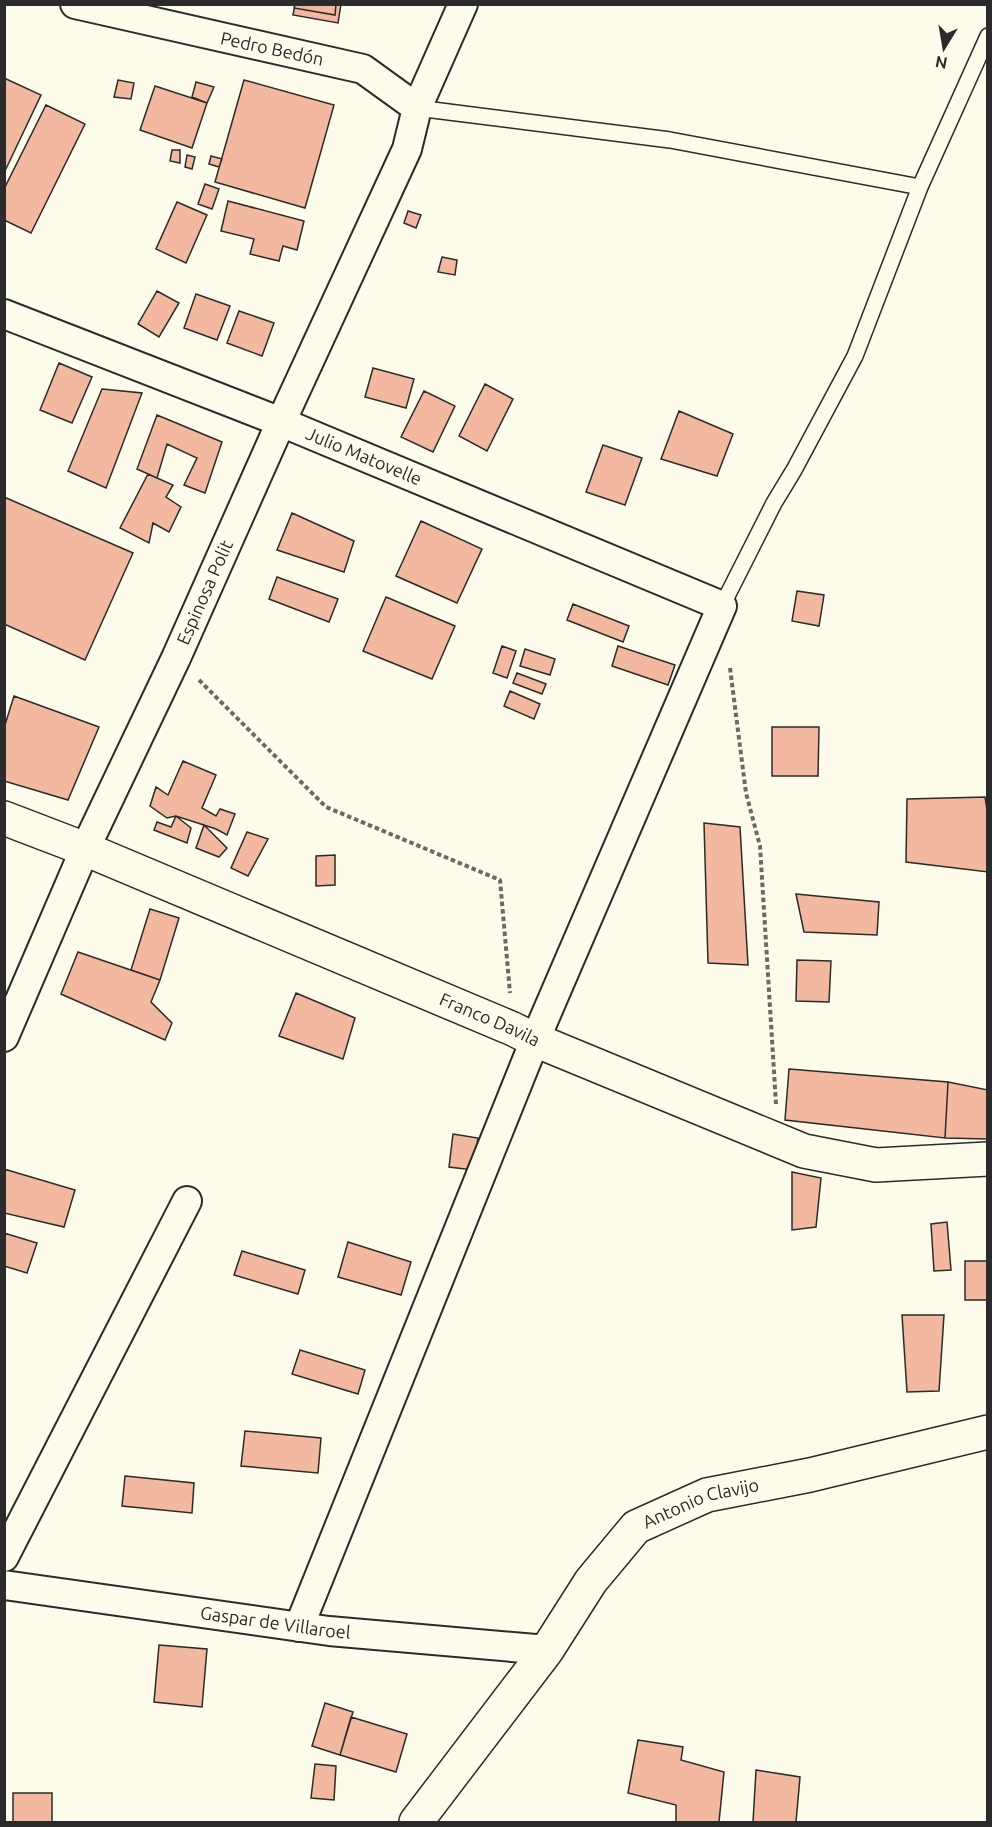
<svg xmlns="http://www.w3.org/2000/svg" width="992" height="1827" viewBox="0 0 992 1827" font-family="Ubuntu,sans-serif">
  <style>
    .building { fill: #f2b8a0; stroke: #2b2b2b; stroke-width: 1.5 }
    .lines { fill: none; stroke-linecap: round; stroke-linejoin: round }
    .service-casing { stroke: #2b2b2b; stroke-width: 18 }
    .minor-casing { stroke: #2b2b2b; stroke-width: 32 }
    .tertiary-casing { stroke: #2b2b2b; stroke-width: 36 }
    .secondary-casing { stroke: #2b2b2b; stroke-width: 36 }
    .path { stroke: #6a6964; stroke-width: 4; stroke-dasharray: 4.5 3; stroke-linecap: butt }
    .service { stroke: #fdfbea; stroke-width: 15 }
    .minor { stroke: #fdfbea; stroke-width: 28 }
    .tertiary { stroke: #fdfbea; stroke-width: 33 }
    .secondary { stroke: #fdfbea; stroke-width: 33 }
    .labels { text-anchor: middle; stroke-width: 4.5; stroke-linejoin: round; paint-order: stroke }
    .street-label { font-size: 18px; fill: #2b2b2b; stroke: #fdfbea }
  </style>
  <rect width="100%" height="100%" fill="#fdfbea"/>
  <!-- building -->
  <path class="building" d="M295,4H341L338,23L293,15Z
    M295,4H336L335,15L294,8Z
    M4,78L41,95L4,173Z
    M118,80L134,83L131,99L114,97Z
    M244,80L334,105L305,208L215,182Z
    M196,82L214,87L207,103L192,97Z
    M155,86L207,103L192,148L140,130Z
    M46,105L85,124L31,233L4,220V189Z
    M172,150H180V163L170,161Z
    M187,155L195,157L192,169L185,167Z
    M211,156L222,159L219,167L209,164Z
    M205,184L219,189L212,209L198,204Z
    M228,201L304,221L297,250L283,246L279,261L250,254L254,239L221,231Z
    M177,202L207,215L186,263L156,249Z
    M408,211L421,215L416,228L404,223Z
    M442,257L457,260L455,275L438,272Z
    M157,291L179,303L159,337L138,324Z
    M196,294L230,306L217,340L184,328Z
    M239,311L274,323L262,356L227,343Z
    M59,363L92,377L72,423L40,410Z
    M373,368L414,379L406,408L365,397Z
    M485,384L513,399L487,451L459,436Z
    M102,389L142,393L106,488L68,471Z
    M424,391L455,406L433,452L401,437Z
    M679,411L733,434L717,476L661,459Z
    M157,415L222,442L205,493L184,485L197,458L167,444L157,478L137,469Z
    M603,445L642,458L625,505L586,492Z
    M148,474L173,485L166,497L181,507L169,532L153,523L149,543L120,528Z
    M4,497L133,553L85,660L4,624Z
    M292,513L354,541L344,572L277,550Z
    M421,521L482,549L457,603L396,576Z
    M277,577L338,599L329,622L269,599Z
    M797,591L824,595L819,626L792,621Z
    M386,597L455,626L432,679L363,651Z
    M573,604L629,626L623,642L567,620Z
    M502,646L516,651L507,678L493,673Z
    M618,646L675,665L668,685L612,666Z
    M525,649L555,659L550,675L520,666Z
    M517,673L546,684L542,694L513,683Z
    M510,691L540,704L534,719L504,706Z
    M14,696L99,727L68,800L4,781V728Z
    M772,727H819L818,776H772Z
    M183,761L216,775L202,808L216,816L220,809L235,814L227,835L216,829L176,816L167,818L150,806L156,787L168,795Z
    M985,797L988,817V872L906,862L907,799Z
    M176,816L191,828L187,843L154,830L157,822L171,827Z
    M704,823L740,827L748,965L708,963Z
    M204,825L227,848L219,857L196,848Z
    M247,832L268,839L248,876L231,868Z
    M335,855V885L316,886V856Z
    M796,894L879,902L877,935L804,932Z
    M150,909L179,918L160,980L131,970Z
    M78,952L160,980L151,1002L172,1023L165,1040L61,994Z
    M797,960L831,961L829,1002L796,1001Z
    M296,993L355,1018L343,1059L279,1036Z
    M789,1069L948,1082L945,1138L785,1120Z
    M948,1082L988,1090V1139L945,1138Z
    M453,1134L478,1138L473,1170L449,1167Z
    M4,1169L75,1190L64,1227L4,1213Z
    M792,1172L821,1178L816,1227L792,1230Z
    M947,1222L951,1270L934,1271L931,1224Z
    M4,1233L37,1243L27,1273L4,1266Z
    M348,1242L411,1262L401,1295L338,1277Z
    M242,1251L305,1270L298,1294L234,1275Z
    M965,1261H988V1300H965Z
    M902,1315H944L939,1391L907,1392Z
    M300,1350L365,1370L358,1394L292,1374Z
    M245,1431L321,1438L318,1473L241,1466Z
    M125,1476L194,1483L192,1513L122,1506Z
    M159,1645L207,1649L202,1707L154,1702Z
    M325,1703L353,1712L340,1755L312,1746Z
    M351,1717L407,1734L396,1772L340,1755Z
    M638,1740L683,1747L681,1760L724,1772L719,1822H676V1805L628,1793Z
    M315,1764L336,1766L334,1800L311,1798Z
    M756,1770L800,1777L796,1822H753Z
    M13,1793H52V1822H13Z"/>
  <g class="lines">
    <defs>
      <path id="service" d="M417,108L670,140L920,187L988,36
        M722,606L774,503L794,470L855,356L920,187"/>
      <g id="minor">
        <path d="M417,108L463,4"/>
        <path id="s1" d="M4,314L281,422L722,606L535,1040L299,1627"/>
        <path id="s2" d="M4,1037L85,849L176,658L281,422L407,149L417,108L363,69L75,4"/>
        <path d="M4,1557L187,1201"/>
        <path id="s3" d="M4,1585L329,1631L547,1650"/>
      </g>
      <g id="tertiary">
        <path id="s4" d="M4,818L85,849L513,1029L535,1040L804,1151L876,1165L988,1159"/>
      </g>
      <g id="secondary">
        <path id="s5" d="M416,1822L547,1650L591,1581L636,1527L707,1495L810,1475L988,1432"/>
      </g>
    </defs>
    <!-- service casing -->
    <use href="#service" class="service-casing"/>
    <!-- minor casing -->
    <use href="#minor" class="minor-casing"/>
    <!-- tertiary casing -->
    <use href="#tertiary" class="tertiary-casing"/>
    <!-- secondary casing -->
    <use href="#secondary" class="secondary-casing"/>
    <!-- path -->
    <path class="path" d="M730,668L746,793L760,846L776,1104
      M199,680L326,807L500,880L510,993"/>
    <!-- service -->
    <use href="#service" class="service"/>
    <!-- minor -->
    <use href="#minor" class="minor"/>
    <!-- tertiary -->
    <use href="#tertiary" class="tertiary"/>
    <!-- secondary -->
    <use href="#secondary" class="secondary"/>
  </g>
  <g class="labels">
    <!-- street labels -->
    <g class="street-label">
      <text transform="translate(272 49) rotate(12)" y="6">Pedro Bedón</text>
      <text dy="6" stroke="none"><textPath href="#s1" startOffset="387">Julio Matovelle</textPath></text>
      <text dy="6" stroke="none"><textPath href="#s2" startOffset="488">Espinosa Polit</textPath></text>
      <text dy="6" stroke="none"><textPath href="#s4" startOffset="526">Franco Davila</textPath></text>
      <text dy="6" stroke="none"><textPath href="#s5" startOffset="438">Antonio Clavijo</textPath></text>
      <text dy="6" stroke="none"><textPath href="#s3" startOffset="274">Gaspar de Villaroel</textPath></text>
    </g>
  </g>
  <!-- border -->
  <rect width="992" height="1827" fill="none" stroke="#2b2b2b" stroke-width="12"/>
  <!-- north arrow -->
  <g transform="translate(944 48) rotate(191)" stroke="#fdfbea" stroke-width="4.5" paint-order="stroke">
  <path d="M0-4.5L10 22L0 15L-10 22Z" fill="#2b2b2b"/>
  <text y="-9" font-size="16" font-weight="bold" text-anchor="middle" fill="#2b2b2b">N</text>
  </g>
</svg>
